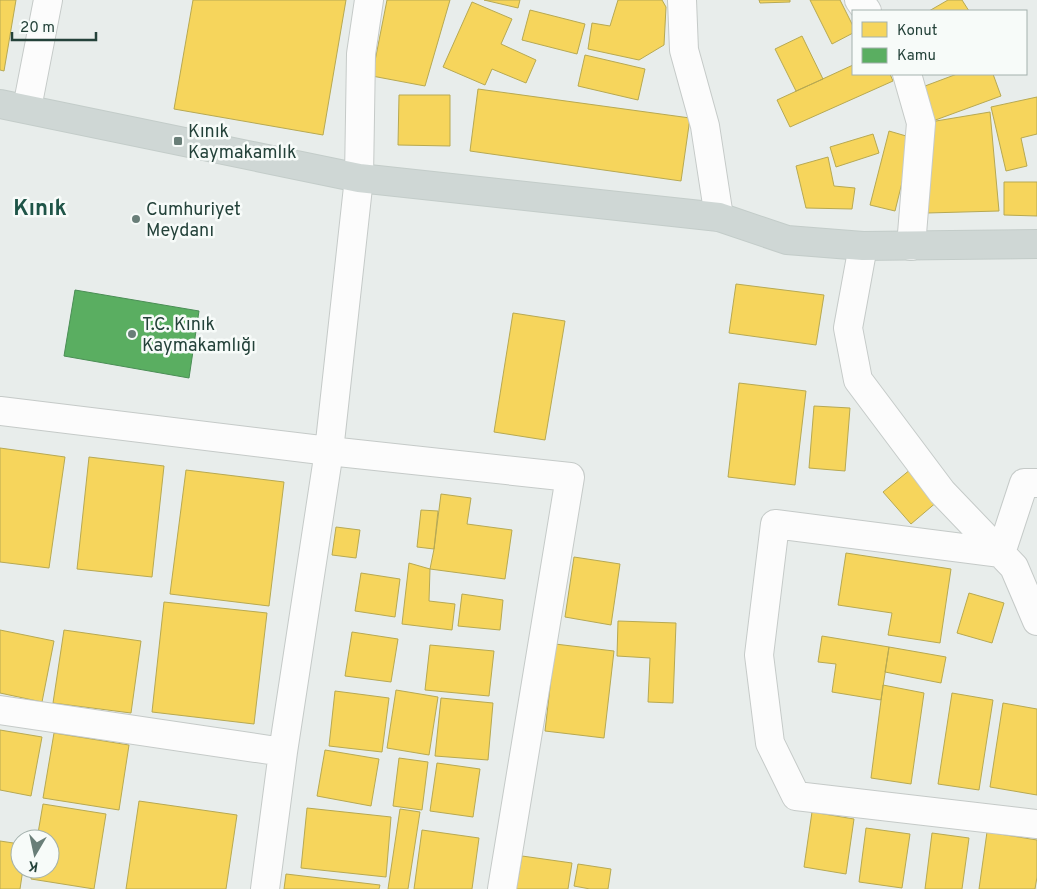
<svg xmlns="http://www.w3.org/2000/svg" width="1037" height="889" viewBox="0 0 1037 889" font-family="Overpass,sans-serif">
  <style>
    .homes { fill: #f6d55c; stroke: #b7a952 }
    .public { fill: #5aae61; stroke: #4a8e55 }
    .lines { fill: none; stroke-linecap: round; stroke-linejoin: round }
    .minor-casing { stroke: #c5cac8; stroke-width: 30 }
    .major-casing { stroke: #c3ccc9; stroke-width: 30 }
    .minor { stroke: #fcfcfc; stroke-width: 28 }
    .major { stroke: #cfd7d5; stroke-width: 28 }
    .poi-dot { fill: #697e78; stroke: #f7fbf9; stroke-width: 2 }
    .labels { text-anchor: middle; stroke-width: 5; stroke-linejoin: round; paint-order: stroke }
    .poi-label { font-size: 18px; fill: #24423a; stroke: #f7fbf9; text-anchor: start }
    .district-label { font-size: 22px; font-weight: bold; fill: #1f5548; stroke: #f7fbf9 }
  </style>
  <rect width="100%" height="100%" fill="#e8edeb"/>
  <!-- homes -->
  <path class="homes" d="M0,0H16L4,71L0,70Z
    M193,0H346L323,135L174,109Z
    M387,0H450L425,86L372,76Z
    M484,0H520L518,8Z
    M618,0H662L666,7L664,45L639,60L588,49L592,23L610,26Z
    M759,0H790V2L760,3Z
    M810,0H840L853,26V33L832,44Z
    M948,0H962L969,11H929Z
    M472,2L512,19L501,44L536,60L526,83L492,69L485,85L443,67Z
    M530,10L585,24L577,54L522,40Z
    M802,36L823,79L796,91L775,49Z
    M585,55L645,69L638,100L578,86Z
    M853,65V74H890L893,81L790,127L777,100Z
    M957,74H993L1001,96L930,122L917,89Z
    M478,89L690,118L681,181L470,151Z
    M399,95H450V146L398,145Z
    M1037,97V134L1021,138L1027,166L1006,171L991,107Z
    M990,112L999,211L927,213L930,122Z
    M889,131L913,138L895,211L870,205Z
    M873,134L879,153L836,167L830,147Z
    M828,157L834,186L855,188L852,209L806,208L796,166Z
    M1004,182H1037V216L1004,215Z
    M736,284L824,295L816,345L729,333Z
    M513,313L565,321L545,440L494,432Z
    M739,383L806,391L795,485L728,477Z
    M814,406L850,408L845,471L809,468Z
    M0,448L65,457L49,568L0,562Z
    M89,457L164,466L152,577L77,569Z
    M911,469L938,501L911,524L883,492Z
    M186,470L284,482L269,606L170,594Z
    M441,494L471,498L467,524L512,530L505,579L430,569L434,549Z
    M421,510L438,511L434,549L417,547Z
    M336,527L360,530L356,558L332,555Z
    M846,553L951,569L940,643L888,635L892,613L838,605Z
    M574,557L620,564L611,625L565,617Z
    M409,563L430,569L429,601L455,604L452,630L402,624Z
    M361,573L400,579L395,617L355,611Z
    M969,593L1004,603L992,643L957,633Z
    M462,594L503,600L500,630L458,626Z
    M164,602L267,613L254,724L152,712Z
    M618,621L676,623L673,703L648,702L650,658L617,656Z
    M0,630L54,641L42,702L0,693Z
    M64,630L141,641L131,713L53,703Z
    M352,632L398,639L391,682L345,676Z
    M822,636L889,647L881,700L832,692L836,664L818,662Z
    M555,644L614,651L604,738L545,731Z
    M430,645L494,651L489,696L425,690Z
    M889,647L946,657L941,683L885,672Z
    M883,685L924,693L911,784L871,778Z
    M396,690L438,697L429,755L387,748Z
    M335,691L389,698L382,752L329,746Z
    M952,693L993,700L979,790L938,784Z
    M441,698L493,703L488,760L435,756Z
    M1003,703L1037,709V795L990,787Z
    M0,730L42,737L31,796L0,790Z
    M54,733L129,745L119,810L43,798Z
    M325,750L379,759L371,806L317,796Z
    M399,758L428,762L422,810L393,806Z
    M437,763L480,769L473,817L430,811Z
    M139,801L237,815L226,889H126Z
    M43,804L106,814L94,889L31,879L33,869H50V839H37Z
    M307,808L391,817L386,877L301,868Z
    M400,809L420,812L408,889H388Z
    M812,812L854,819L846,874L804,867Z
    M866,828L910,834L902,888L859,882Z
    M422,830L479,838L472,889H414Z
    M987,832L1037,840V877L1035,889H979Z
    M932,833L969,838L962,889H925Z
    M0,841L20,844V869H23L20,889H0Z
    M522,856L572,863L568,889H516Z
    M578,864L611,869L608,889H590L574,886Z
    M286,874L380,885L379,889H284Z"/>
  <!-- public -->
  <path class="public" d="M75,290L199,311L189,378L64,356Z"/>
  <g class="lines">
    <defs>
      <path id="minor" d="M682,0L684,50L705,126L719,217
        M859,0L867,11
        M907,74L921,123L911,246
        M27,108L48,0
        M863,246L848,328L858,380L942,492L1014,567L1037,621
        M0,411L329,451L570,477L502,889
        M1037,483H1024L1001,553L775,524L759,655L770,743L796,796L1037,824
        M0,710L283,752
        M265,889L283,752L329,451L359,178L361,54L369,0"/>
      <path id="major" d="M0,104L359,178L719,217L787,240L863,246L1037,244"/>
    </defs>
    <!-- minor casing -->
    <use href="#minor" class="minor-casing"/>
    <!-- major casing -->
    <use href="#major" class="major-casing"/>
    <!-- minor -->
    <use href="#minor" class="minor"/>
    <!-- major -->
    <use href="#major" class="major"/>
  </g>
  <!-- markers -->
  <g class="poi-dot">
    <rect x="173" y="136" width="10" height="10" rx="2.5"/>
    <circle cx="136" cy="219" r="5"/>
    <circle cx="132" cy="334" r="5"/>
  </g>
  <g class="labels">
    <!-- poi labels -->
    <g class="poi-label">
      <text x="188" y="137">Kınık<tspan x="188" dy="21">Kaymakamlık</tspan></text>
      <text x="146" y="215">Cumhuriyet<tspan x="146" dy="21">Meydanı</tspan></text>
      <text x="142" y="330">T.C. Kınık<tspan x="142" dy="21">Kaymakamlığı</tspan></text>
    </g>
    <!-- district labels -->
    <g class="district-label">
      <text x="40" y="215">Kınık</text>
    </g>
  </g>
  <!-- legend -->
  <rect x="852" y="10" width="175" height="65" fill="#f7fbf9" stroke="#a3b1ad"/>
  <rect x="862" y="22" width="25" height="15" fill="#f6d55c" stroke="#a3b1ad"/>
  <text x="897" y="35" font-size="15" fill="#24423a">Konut</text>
  <rect x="862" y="48" width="25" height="15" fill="#5aae61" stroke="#a3b1ad"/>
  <text x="897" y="60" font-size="15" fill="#24423a">Kamu</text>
  <!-- north arrow -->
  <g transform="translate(35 854) rotate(189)"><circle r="24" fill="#f7fbf9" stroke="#a3b1ad"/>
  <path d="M0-4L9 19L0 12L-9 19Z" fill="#697e78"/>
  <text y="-8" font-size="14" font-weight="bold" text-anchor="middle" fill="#24423a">K</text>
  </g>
  <!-- scale -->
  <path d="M12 32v8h84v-8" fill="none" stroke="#24423a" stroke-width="2.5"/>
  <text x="20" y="32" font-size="15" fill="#24423a" stroke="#f7fbf9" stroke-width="4" paint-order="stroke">20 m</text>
</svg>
